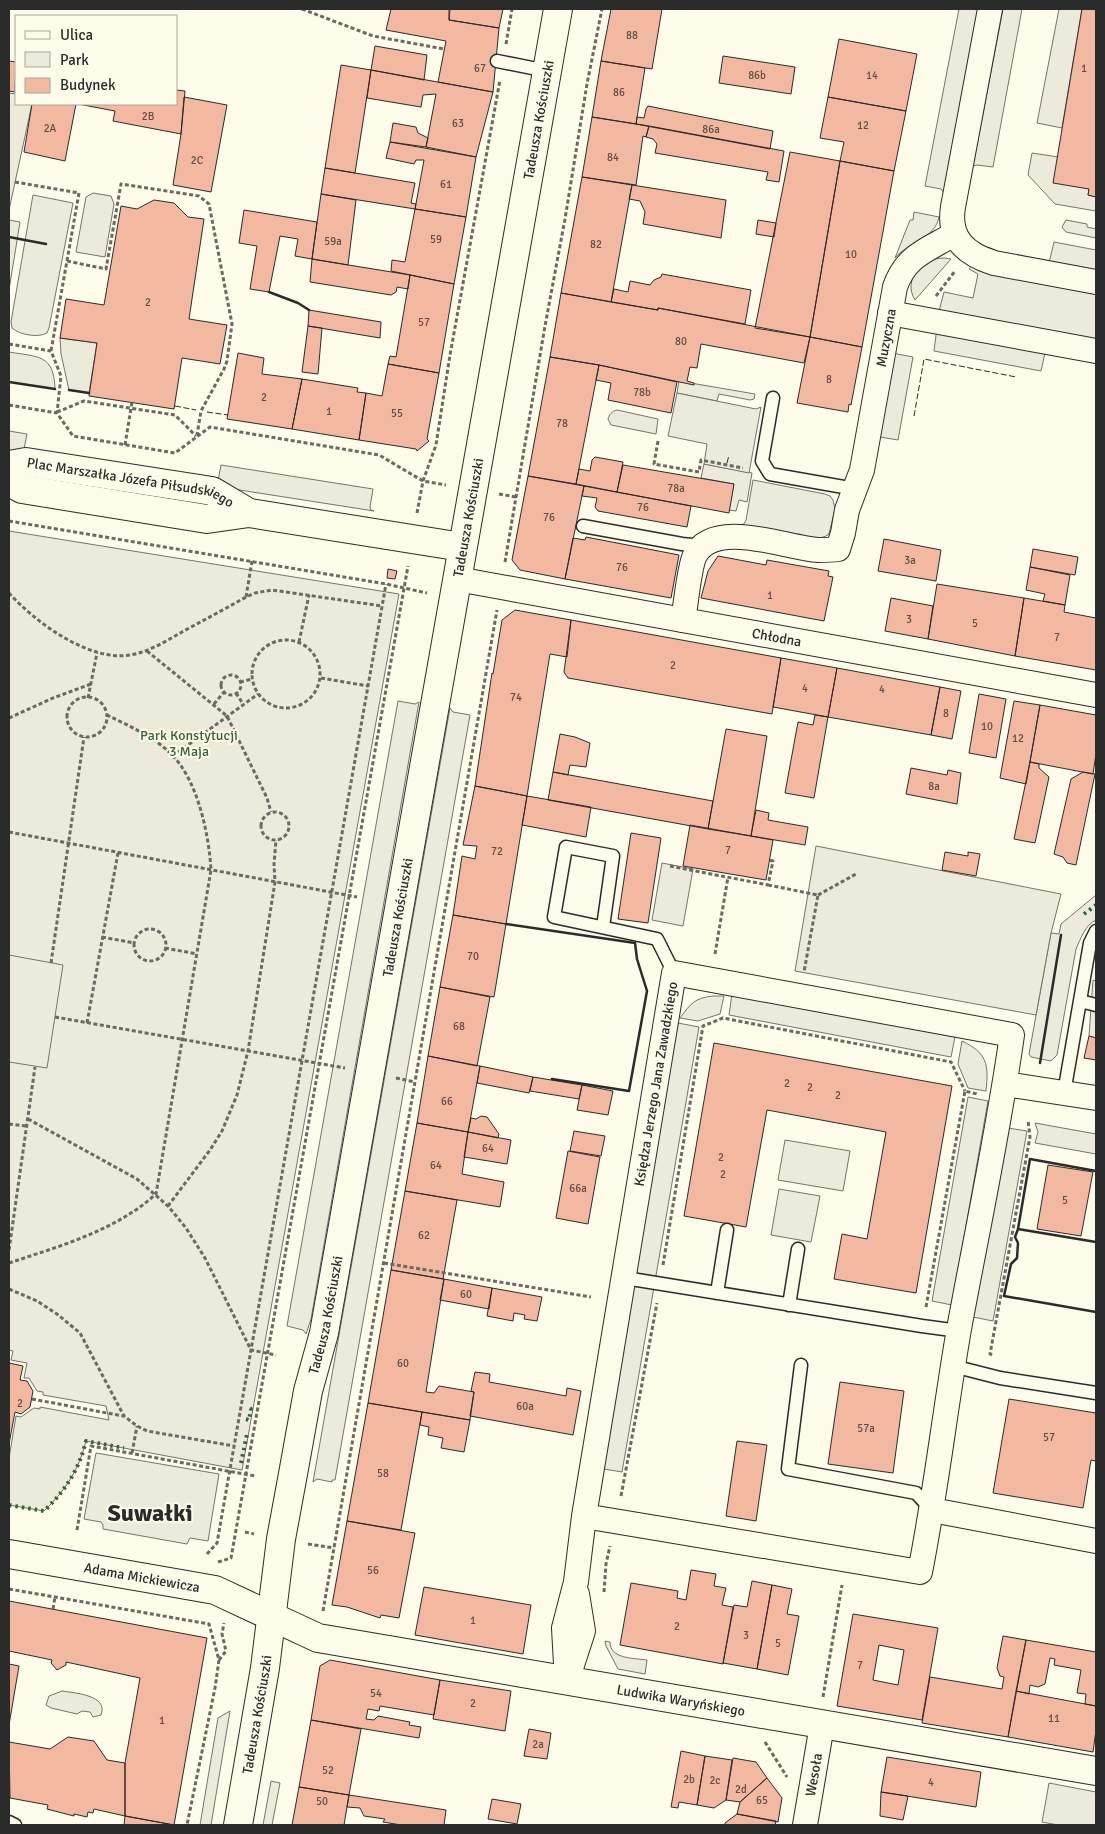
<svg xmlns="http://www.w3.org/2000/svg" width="1105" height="1834" viewBox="0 0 1105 1834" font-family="Signika,sans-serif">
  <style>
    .green { fill: #ecebdb; stroke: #74746e }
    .parking { fill: #eceadb; stroke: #74746e }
    .building { fill: #f2b8a0; stroke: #2b2b2b; fill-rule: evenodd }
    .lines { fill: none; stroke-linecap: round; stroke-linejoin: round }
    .lane-casing { stroke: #2b2b2b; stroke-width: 15 }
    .street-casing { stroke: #2b2b2b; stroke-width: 26 }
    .secondary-casing { stroke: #2b2b2b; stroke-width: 30 }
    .path { stroke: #6a6964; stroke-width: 3; stroke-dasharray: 4 2.5; stroke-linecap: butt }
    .lane { stroke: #fdfbea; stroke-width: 12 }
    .street { stroke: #fdfbea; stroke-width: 24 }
    .secondary { stroke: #fdfbea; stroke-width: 28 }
    .hedge { stroke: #34623c; stroke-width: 4; stroke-dasharray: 2.5 4; stroke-linecap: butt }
    .fence { stroke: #2b2b2b; stroke-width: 1; stroke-dasharray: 6 2.5; stroke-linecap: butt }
    .wall { stroke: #2b2b2b; stroke-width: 2.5 }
    .labels { text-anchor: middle; stroke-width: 4; stroke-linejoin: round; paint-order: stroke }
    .number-label { font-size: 11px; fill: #5d4e48 }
    .street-label { font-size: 14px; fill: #2b2b2b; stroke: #fdfbea }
    .park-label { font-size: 14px; fill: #34623c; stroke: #fdfbea }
    .town-label { font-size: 24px; font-weight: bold; fill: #2b2b2b; stroke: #fdfbea }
  </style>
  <rect width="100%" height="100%" fill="#fdfbea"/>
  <!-- green -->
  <path class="green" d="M1059,9H1082L1062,128L1037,123Z
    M1032,153L1058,157L1089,189L1088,195L1096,197V211L1055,204L1028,175Z
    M93,193L111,196L114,204L105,257L76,252L86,197Z
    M33,195L73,203L49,328L47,333C38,338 20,335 12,328L11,322Z
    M914,212L939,217C935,239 908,242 895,258L910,220H913Z
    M9,220L20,222L9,290Z
    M1066,220L1087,224V227L1096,229V238L1066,232L1062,227Z
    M944,258L951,259L915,300C902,279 923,258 944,258Z
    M60,338L97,343L89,393L69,390L61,354Z
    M9,352C38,357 54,354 55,389L9,382Z
    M679,381L755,394L754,399L750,400L719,394L717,401L677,393Z
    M617,410L658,419L656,434L611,425L608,419C609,415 612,411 617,410Z
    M704,464L752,473L747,502L739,500L736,511L729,510L734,484L701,478Z
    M9,531L399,594L242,1470L86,1441C79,1470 65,1491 44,1511L9,1505V1458L16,1416L21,1417L34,1408L40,1409V1407L109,1420L106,1406L43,1395V1392L37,1391L29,1378H24L27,1363L11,1360L13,1351L9,1350Z
    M1096,895V920C1085,925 1081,938 1076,949L1057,1055L1051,1061L1031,1057L1029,1054L1051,933L1059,934L1061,924Z
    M713,996H724L720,1014L698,1021L680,1018C691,1003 695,998 713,996Z
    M962,1041C987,1053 989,1064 986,1091L968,1088L958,1064Z
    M785,1140L850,1151L843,1191L778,1180Z
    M779,1189L820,1196L811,1242L771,1235Z
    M605,1641L610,1642C610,1659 633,1658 647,1660L645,1674L618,1669L606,1646Z
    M62,1691C74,1693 109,1695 101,1715L93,1717L90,1712L82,1711L77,1714L51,1708L46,1705L49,1696Z
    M1049,1783L1096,1792V1825H1058L1042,1822Z"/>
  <!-- parking -->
  <path class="parking" d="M959,9H979L944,193L941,189L925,186Z
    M1003,9H1022L993,167L977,165L973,166Z
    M9,93L16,94V104H32L9,210Z
    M1054,242L1096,250V361L1045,353L1041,371L934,351L939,311L944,292L973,298L978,274L969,269L988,247L1002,253L1047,262L1050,259Z
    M894,351L897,354L913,357L898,440L880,437Z
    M677,393L756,409L761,407L749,473L704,464L707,444L668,436Z
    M9,431L27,434L24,449L9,453Z
    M221,465L373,489L370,507L371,510L374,511L214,486L218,481Z
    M753,480L825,494L830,496L833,500L835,509L829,534L826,536L817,539L740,525L744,524L746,520Z
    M398,701L415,704L419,702L311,1319L306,1334L303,1330L287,1326Z
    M450,708L453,712L470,715L335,1480H332V1482L317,1479L313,1482Z
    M816,846L1061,894L1051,933L1036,1015L795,971Z
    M662,863L693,869L683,926L652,920Z
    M9,955L63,965L47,1068L9,1062Z
    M1093,980L1096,981V1038L1089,1036Z
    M732,994L955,1037L951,1057L729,1015Z
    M678,1023L699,1027L622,1472L598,1468Z
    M968,1097L988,1101L952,1305L932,1301Z
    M1035,1123L1096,1134V1154L1035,1143L1038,1132Z
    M1008,1128L1027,1131L993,1321L973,1317Z
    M96,1453L219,1474L208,1541L190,1538L187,1544L103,1529V1525L101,1522L84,1519Z
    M230,1711L211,1825H200L218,1718Z
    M271,1781L280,1783L272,1825H263Z"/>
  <!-- building -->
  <path class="building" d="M391,9H449V20L499,28L493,92L438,82L446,41L386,30Z
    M450,9H503L499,28L449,20Z
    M611,9H662L652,69L601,61Z
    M1082,9H1096V197L1088,195L1089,189L1053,183Z
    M839,39L917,54L906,111L828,97Z
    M375,46L427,55L424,80L371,70Z
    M723,56L795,67L791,94L719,83Z
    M9,61L16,62L15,92L9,91Z
    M601,61L645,68L636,124L592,117Z
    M341,65L371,70L355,173L325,168Z
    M371,70L493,92L476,157L426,147L436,94L423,95L421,107L367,98Z
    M176,90L185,91L181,134L113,121L115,111L78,104H176Z
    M184,97L227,105L211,192L173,185L181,134Z
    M828,97L906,111L894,171L840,161L844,142L820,138Z
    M32,104H76L65,161L24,152Z
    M648,106L773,131L770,149L636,124L637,117L644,118L646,109Z
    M592,117L649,126L646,137L643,136L636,185L582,177Z
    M393,123L416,127L418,133L428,138L426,147L390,142Z
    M649,126L784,151L779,182L766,180L768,172L655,153L657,144L653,139L646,137Z
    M390,142L476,157L466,217L415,209L424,160H416L414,164L386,158Z
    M790,152L840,161L810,337L755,328Z
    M840,161L894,171L862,347L810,337Z
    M325,168L415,183L411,203L416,204L415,209L321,194Z
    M582,177L632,185L611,302L561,293Z
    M632,185L726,200L721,238L643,224L645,212L640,201L629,199Z
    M321,194L356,200L348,265L312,259Z
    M154,200L174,203L188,217L204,219L189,319L227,325L220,364L182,358L174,409L89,396L97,343L60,338L66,299L104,305L121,206L137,209Z
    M415,209L466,217L454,284L391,271L392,260L405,262Z
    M244,210L317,222L312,259L295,256L298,239L280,236L269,292L250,289L257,246L239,243Z
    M758,220L776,223L774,237L756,234Z
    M312,259L410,275L408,289L397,287L396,292L391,295L310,282Z
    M662,274L751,290L745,324L658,308V310L611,302L614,289L628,292L630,281L650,285L654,280L661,277Z
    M410,275L454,284L439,373L388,364L390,356L396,357Z
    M561,293L658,310V308L810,337L804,363L701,344L697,368L690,367L687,381L694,383V385L599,365L550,357Z
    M309,310L381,322L380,338L308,326Z
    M308,326L322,328L318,374L302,372Z
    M810,337L862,347L851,405L849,404L848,412L797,403Z
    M238,353L264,358L262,374L302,379L292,429L227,419Z
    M550,357L599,365L576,484L528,476Z
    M388,364L439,373L427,439L429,441L417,451L416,449L359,440L366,393L382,396Z
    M599,365L677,382L671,413L608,400L611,383L596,380Z
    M302,379L358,388L357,392L366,393L359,440L292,429Z
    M595,457L623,462L617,492L576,484L579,469L590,471L592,460Z
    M623,465L734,484L729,513L617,492Z
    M528,476L584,486L565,579L520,570L512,560Z
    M584,486L691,506L687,527L598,511L595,507L597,498L582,496Z
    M586,537L679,555L671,598L565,579L573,538L585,540Z
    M884,539L941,550L936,581L878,571Z
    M1033,549L1078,557L1075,575L1030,567Z
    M718,556L766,565L767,560L829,571L828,576L833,577L824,621L701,598L708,571Z
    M1030,567L1070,575L1065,605L1043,601L1045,594L1026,590Z
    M388,569L397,571L395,579L387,578Z
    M937,584L1024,598L1015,656L928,639Z
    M891,598L933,606L928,639L885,631Z
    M1024,598L1065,605L1064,612L1096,618V670L1015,656Z
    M515,610L571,620L567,657L550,654L527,796L475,786L492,673L493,674L502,620Z
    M571,620L781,658L772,714L568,678L564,672Z
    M781,658L837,668L828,717L773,707Z
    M837,668L940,687L931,735L828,717Z
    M940,687L961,691L952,739L931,735Z
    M979,694L1006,699L996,758L969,753Z
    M1014,701L1040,705L1026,784L1000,778Z
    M1040,705L1096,715V754L1093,774L1030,762Z
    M815,715L828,717L814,798L785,793L798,722L813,725Z
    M726,729L767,736L751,836L708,829Z
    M560,734L575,737L590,743L586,767L570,765L568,775L553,772Z
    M1030,762L1039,764V768L1049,777L1035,843L1014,839Z
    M911,768L947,775L948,770L961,773L957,804L906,794Z
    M553,772L713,801L708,829L548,800Z
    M1083,772L1095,774L1076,865L1067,863L1063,857L1054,854L1071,779Z
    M475,786L527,796L506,924L453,915L462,856L475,859L477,846L463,845Z
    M527,796L591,807L586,837L522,825Z
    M756,810L769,813L768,820L808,827L805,845L751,836Z
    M690,825L773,840L766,880L683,866Z
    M631,833L661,838L648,923L618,919Z
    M945,852L968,856V852L980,854L976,876L942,870Z
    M453,915L506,924L494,997L440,987Z
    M440,987L490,997L477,1066L428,1056Z
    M1089,1036L1096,1038V1060L1084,1058Z
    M714,1043L952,1086L916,1293L834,1279L842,1234L867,1239L886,1132L767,1110L746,1227L684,1216Z
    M428,1056L480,1066L468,1132L417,1123Z
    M480,1066L533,1077L529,1093L477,1083Z
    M533,1077L582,1085L579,1099L530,1091Z
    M582,1085L613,1091L608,1115L577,1110Z
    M481,1116L487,1117L499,1134L498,1138L468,1132L471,1118L476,1119Z
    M417,1123L468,1132L462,1174L504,1182L500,1207L405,1191Z
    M574,1131L605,1136L601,1156L570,1151Z
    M468,1132L511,1140L507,1164L464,1157Z
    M568,1151L600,1157L588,1224L556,1218Z
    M1048,1165L1093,1172L1081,1236L1037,1229Z
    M405,1191L457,1200L443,1279L391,1270Z
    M391,1270L444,1279L426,1392L434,1393L439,1386L474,1392L470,1420L368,1403Z
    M444,1279L492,1288L489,1309L440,1300Z
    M492,1288L542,1297L537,1321L524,1319L525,1315L514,1313L513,1321L487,1316Z
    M9,1363L23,1366L20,1380L27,1381L33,1391L30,1407L21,1414L15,1412L9,1444Z
    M475,1372L490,1374L489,1382L534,1390L566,1396L567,1388L581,1391L573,1435L470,1416L474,1392L471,1391Z
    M840,1382L904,1391L893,1473L828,1464Z
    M1009,1399L1096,1413V1461L1091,1460L1083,1508L993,1493Z
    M368,1403L422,1412L401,1530L347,1521Z
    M422,1412L470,1420L464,1452L441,1448L443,1438L428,1435L429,1427L420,1425Z
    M737,1441L767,1445L756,1521L726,1516Z
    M347,1521L415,1533L399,1618L381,1615L380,1618L347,1607L332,1605Z
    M691,1570L716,1574L714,1586L726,1588L722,1605L733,1607L723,1664L620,1645L631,1583L678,1591L677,1598L686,1600Z
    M752,1581L772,1585L757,1669L723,1663L734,1605L747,1607Z
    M772,1585L792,1589L787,1614L799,1616L788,1675L757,1669Z
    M424,1587L531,1605L523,1654L415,1635Z
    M9,1601L207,1638L174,1825L125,1816V1763L140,1678L66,1662V1665L57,1670L51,1663L52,1660L9,1651Z
    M853,1614L938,1628L922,1720L837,1706ZM879,1645L904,1650L898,1685L873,1680Z
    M1003,1636L1026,1640L1008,1737L922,1723L930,1677L1002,1689L1004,1677L1000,1676L997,1668Z
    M1026,1640L1096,1652V1706L1085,1704L1086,1694L1077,1693L1081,1670L1054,1665L1055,1659L1050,1658L1045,1684L1038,1687L1030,1685L1029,1694L1016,1691Z
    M330,1660L440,1680L434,1715L380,1706L379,1711L368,1709L366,1719L374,1720L378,1716L410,1722L409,1725L421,1727L419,1738L311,1720L320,1666Z
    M9,1664L19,1666L9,1725Z
    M440,1680L511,1691L505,1731L433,1719Z
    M1016,1691L1096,1706V1730L1093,1752L1008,1737Z
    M311,1720L361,1729L349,1795L299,1787Z
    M529,1729L551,1733L547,1759L524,1756Z
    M68,1737L94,1741L107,1760L125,1763V1816L94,1809L93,1813L88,1812L87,1817L74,1814V1816L47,1809L48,1805L10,1798L9,1742L50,1749Z
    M681,1751L705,1756L697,1805L679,1802L678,1808L671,1807Z
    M705,1756L732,1760L726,1800L714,1808L697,1805Z
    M887,1757L981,1772L976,1807L881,1792Z
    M733,1758L756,1762L767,1778L740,1802L726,1800Z
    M767,1778L782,1798L778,1822L737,1814L740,1802Z
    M299,1787L349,1795L344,1825H292Z
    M881,1792L908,1796L903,1820L880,1816Z
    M349,1795L446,1810L444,1825H401L383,1822L385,1819L364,1816L360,1808L347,1807Z
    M492,1799L521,1804L517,1824L488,1819Z
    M737,1814L776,1821L775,1825H725V1823Z
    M125,1816L174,1825H124Z"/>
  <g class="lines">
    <defs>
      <path id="lane" d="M497,61L547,71
        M773,398L762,461L770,474L855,489
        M583,526L682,544L702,546
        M603,927L613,856L566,847L554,917L657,939L674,973
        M1080,1001L1096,1005
        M1064,1093L1090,943L1096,931
        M625,1278L922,1326L959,1331
        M717,1293L727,1230
        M789,1305L798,1249
        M801,1365L788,1469L916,1493L931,1509
        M953,1366L1000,1378L1096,1393
        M9,1822L15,1825"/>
      <g id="street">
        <path d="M990,9L953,207C948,238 965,254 994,263L1096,282"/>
        <path d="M890,313L1096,351"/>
        <path id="s1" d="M457,579L1096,695"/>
        <path id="s2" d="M683,620C686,605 689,567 695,555C715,518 786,548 818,550C825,550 831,550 838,549L843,533L847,510L862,470L895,287C906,255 928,250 954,234"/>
        <path d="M1005,1084L1096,1098"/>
        <path d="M932,1510L1096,1541"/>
        <path d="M571,1668L583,1631L577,1594"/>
        <path id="s3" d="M567,1682L564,1628L576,1582L584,1516L674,973L1012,1035C998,1134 977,1231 959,1329C945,1410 936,1491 920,1572L584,1516"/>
        <path id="s4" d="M805,1825L822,1725"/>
      </g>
      <g id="secondary">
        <path id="s5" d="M9,465L26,462L212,491L249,513"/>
        <path d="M9,482L22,489L207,519L249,513L462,547"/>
        <path id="s6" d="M9,1554L215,1590L318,1638L1096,1771"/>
        <path id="s7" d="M238,1825L265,1668L281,1539L293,1474L308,1391L324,1333L558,9"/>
      </g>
    </defs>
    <!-- lane casing -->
    <use href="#lane" class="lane-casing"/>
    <!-- street casing -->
    <use href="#street" class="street-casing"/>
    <!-- secondary casing -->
    <use href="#secondary" class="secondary-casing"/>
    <!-- path -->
    <path class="path" d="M302,9L373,36L444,49
      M506,44L512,9
      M15,182L79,193L51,351
      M67,261L106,269L121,184L199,196L209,204L232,324L227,361L224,369L201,411L197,435
      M936,296L955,271
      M9,344L51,351L61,376L57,413
      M9,405L57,413L73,436L175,453L210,427L379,455L423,481L446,485
      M57,412L84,401L175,415L196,436
      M658,441L654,464L699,472L701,460L743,468
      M125,445L132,402
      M499,494L516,497
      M417,513L423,481L436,445L450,355L500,80
      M9,521L386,584L427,593
      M505,562L545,326L565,219L587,84L602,9
      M9,593C35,622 89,662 130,655C149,652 166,641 182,632C204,620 225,609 246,597L255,593L272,590L382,606
      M246,597L252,561
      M252 674a34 34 0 1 1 68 0a34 34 0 1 1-68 0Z
      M299,642L309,595
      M147,651L227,716L267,798L271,812
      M221 685a10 10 0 1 1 20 0a10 10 0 1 1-20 0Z
      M321,678L368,686
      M240,682L252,679
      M236,693L243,704
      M67 717a20 20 0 1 1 40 0a20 20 0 1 1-40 0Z
      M88,698L97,653
      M214,704L224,692
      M9,718L53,698L91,684
      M173,756L258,694
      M261 826a14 14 0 1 1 28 0a14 14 0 1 1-28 0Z
      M9,832L357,897
      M670,866L768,885L773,861L769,860
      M768,885L818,895L804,972
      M818,895L856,874
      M134 945a16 16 0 1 1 32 0a16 16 0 1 1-32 0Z
      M102,937L134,943
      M165,948L197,954
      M715,954L728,877
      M51,963L84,737
      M55,1017L345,1068
      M87,1023L118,853
      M396,1078L415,1082
      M28,1119L137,1179L168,1206L186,1228L205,1258L251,1350L276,1355
      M9,1124L26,1126
      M168,1206L210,1150L222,1131L237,1095L248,1051L275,882L274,864L276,840
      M9,1250L35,1067
      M9,1263C60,1246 115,1231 156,1194L211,870C209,835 198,781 172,755C155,737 129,726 107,715
      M384,1263L591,1297
      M663,1265L703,1026L723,1018L951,1062L965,1091
      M9,1289L37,1301L57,1314L80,1333L124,1416L137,1426L147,1431L234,1446
      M926,1307L965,1091L977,1094
      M992,1355L990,1354L1030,1137L1028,1120
      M32,1399L123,1416
      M132,1453L137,1426
      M621,1496L657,1303
      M77,1530L91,1446L255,1476
      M245,1532L254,1534
      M308,1544L334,1548
      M207,1554L217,1543L386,584
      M218,1562L231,1558L408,566
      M9,1589L209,1624L219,1660L215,1688L187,1825
      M604,1592L606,1564L610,1546
      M53,1609L55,1597
      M323,1611L497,610
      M219,1660L226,1651L222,1634L224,1623
      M823,1697L842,1585
      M765,1742L787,1777"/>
    <!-- lane -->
    <use href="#lane" class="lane"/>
    <!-- street -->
    <use href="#street" class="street"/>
    <!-- secondary -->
    <use href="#secondary" class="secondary"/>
    <!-- hedge -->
    <path class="hedge" d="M1084,914L1096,905
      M246,1419L249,1420L251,1409L248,1408
      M241,1463L247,1434L245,1433
      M9,1505L44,1511C65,1491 79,1470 86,1441L124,1448"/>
    <!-- fence -->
    <path class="fence" d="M9,382L55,389
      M175,406L196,410
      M207,412L228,415
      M914,416L924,359L1016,377
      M727,463L729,455"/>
    <!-- wall -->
    <path class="wall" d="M9,237L46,244
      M269,292L298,303L309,310
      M9,382L55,389
      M69,390L89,393
      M506,924L635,943L637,959L647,991L629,1091L552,1079
      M1040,1063L1061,935
      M1096,1171L1030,1159L1018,1229L1096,1242
      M1018,1229L1015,1237L1018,1243L1017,1258L1011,1264L1004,1296L1096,1312"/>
  </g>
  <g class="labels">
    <!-- number labels -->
    <g class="number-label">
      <text x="632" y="39">88</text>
      <text x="480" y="72">67</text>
      <text x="1084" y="72">1</text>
      <text x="757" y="79">86b</text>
      <text x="872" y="79">14</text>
      <text x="619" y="96">86</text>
      <text x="148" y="120">2B</text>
      <text x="458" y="127">63</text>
      <text x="863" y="129">12</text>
      <text x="50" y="132">2A</text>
      <text x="711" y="133">86a</text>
      <text x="613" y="161">84</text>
      <text x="197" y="164">2C</text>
      <text x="446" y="188">61</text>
      <text x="436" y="243">59</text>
      <text x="333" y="245">59a</text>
      <text x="596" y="248">82</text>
      <text x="851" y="258">10</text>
      <text x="148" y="306">2</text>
      <text x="424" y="326">57</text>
      <text x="681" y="345">80</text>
      <text x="829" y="383">8</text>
      <text x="642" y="396">78b</text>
      <text x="264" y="401">2</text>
      <text x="329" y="415">1</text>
      <text x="397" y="417">55</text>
      <text x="562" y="427">78</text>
      <text x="676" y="492">78a</text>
      <text x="643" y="511">76</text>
      <text x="549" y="521">76</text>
      <text x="910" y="564">3a</text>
      <text x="622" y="571">76</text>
      <text x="770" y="599">1</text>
      <text x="909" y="623">3</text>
      <text x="975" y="627">5</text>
      <text x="1057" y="641">7</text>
      <text x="673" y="669">2</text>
      <text x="805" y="692">4</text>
      <text x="882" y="693">4</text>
      <text x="516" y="701">74</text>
      <text x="946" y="717">8</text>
      <text x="987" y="730">10</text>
      <text x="1018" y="742">12</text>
      <text x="934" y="790">8a</text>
      <text x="728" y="854">7</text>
      <text x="497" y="855">72</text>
      <text x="473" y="960">70</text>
      <text x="459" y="1030">68</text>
      <text x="787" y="1087">2</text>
      <text x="810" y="1091">2</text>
      <text x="838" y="1099">2</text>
      <text x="447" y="1105">66</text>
      <text x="488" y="1152">64</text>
      <text x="721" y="1161">2</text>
      <text x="436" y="1169">64</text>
      <text x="723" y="1178">2</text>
      <text x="578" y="1192">66a</text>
      <text x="1065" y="1204">5</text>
      <text x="424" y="1239">62</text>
      <text x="466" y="1298">60</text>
      <text x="403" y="1367">60</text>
      <text x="20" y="1407">2</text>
      <text x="525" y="1410">60a</text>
      <text x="866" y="1432">57a</text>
      <text x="1049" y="1441">57</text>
      <text x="383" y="1477">58</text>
      <text x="373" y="1574">56</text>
      <text x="473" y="1624">1</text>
      <text x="677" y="1630">2</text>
      <text x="746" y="1639">3</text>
      <text x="778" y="1647">5</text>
      <text x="860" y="1669">7</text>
      <text x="376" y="1697">54</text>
      <text x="473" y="1707">2</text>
      <text x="1054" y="1722">11</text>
      <text x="162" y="1724">1</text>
      <text x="538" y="1748">2a</text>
      <text x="328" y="1774">52</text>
      <text x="689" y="1783">2b</text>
      <text x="715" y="1784">2c</text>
      <text x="931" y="1786">4</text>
      <text x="741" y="1793">2d</text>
      <text x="762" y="1804">65</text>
      <text x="322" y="1805">50</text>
    </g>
    <!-- street labels -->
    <g class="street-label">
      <text dy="5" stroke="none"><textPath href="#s7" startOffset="1732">Tadeusza Kościuszki</textPath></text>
      <text dy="5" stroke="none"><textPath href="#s2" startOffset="434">Muzyczna</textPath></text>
      <text dy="5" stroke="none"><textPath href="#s5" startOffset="124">Plac Marszałka Józefa Piłsudskiego</textPath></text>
      <text dy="5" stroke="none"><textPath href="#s7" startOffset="1328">Tadeusza Kościuszki</textPath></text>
      <text dy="5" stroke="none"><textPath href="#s1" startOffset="325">Chłodna</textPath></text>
      <text dy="5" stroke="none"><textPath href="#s7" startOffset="922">Tadeusza Kościuszki</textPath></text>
      <text dy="5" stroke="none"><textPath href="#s3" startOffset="606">Księdza Jerzego Jana Zawadzkiego</textPath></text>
      <text dy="5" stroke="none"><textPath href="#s7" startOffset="518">Tadeusza Kościuszki</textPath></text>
      <text dy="5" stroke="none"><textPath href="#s6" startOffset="135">Adama Mickiewicza</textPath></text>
      <text dy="5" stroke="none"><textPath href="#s6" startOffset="691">Ludwika Waryńskiego</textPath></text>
      <text dy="5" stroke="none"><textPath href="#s7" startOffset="112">Tadeusza Kościuszki</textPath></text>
      <text dy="5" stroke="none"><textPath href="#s4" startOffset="51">Wesoła</textPath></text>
    </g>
    <!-- park labels -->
    <g class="park-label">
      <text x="189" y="740">Park Konstytucji<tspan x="189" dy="16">3 Maja</tspan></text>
    </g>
    <!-- town labels -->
    <g class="town-label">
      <text x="150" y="1521">Suwałki</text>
    </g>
  </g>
  <!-- border -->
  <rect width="1105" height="1834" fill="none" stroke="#2b2b2b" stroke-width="20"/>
  <!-- legend -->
  <rect x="15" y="15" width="162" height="90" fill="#fdfbea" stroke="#a9a89e"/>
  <rect x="25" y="31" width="25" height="8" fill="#fdfbea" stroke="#a9a89e"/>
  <text x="60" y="40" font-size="15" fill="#2b2b2b">Ulica</text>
  <rect x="25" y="52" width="25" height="15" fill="#ecebdb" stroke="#a9a89e"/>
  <text x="60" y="65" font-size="15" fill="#2b2b2b">Park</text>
  <rect x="25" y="78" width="25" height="15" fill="#f2b8a0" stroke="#a9a89e"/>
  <text x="60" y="90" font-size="15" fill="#2b2b2b">Budynek</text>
</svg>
